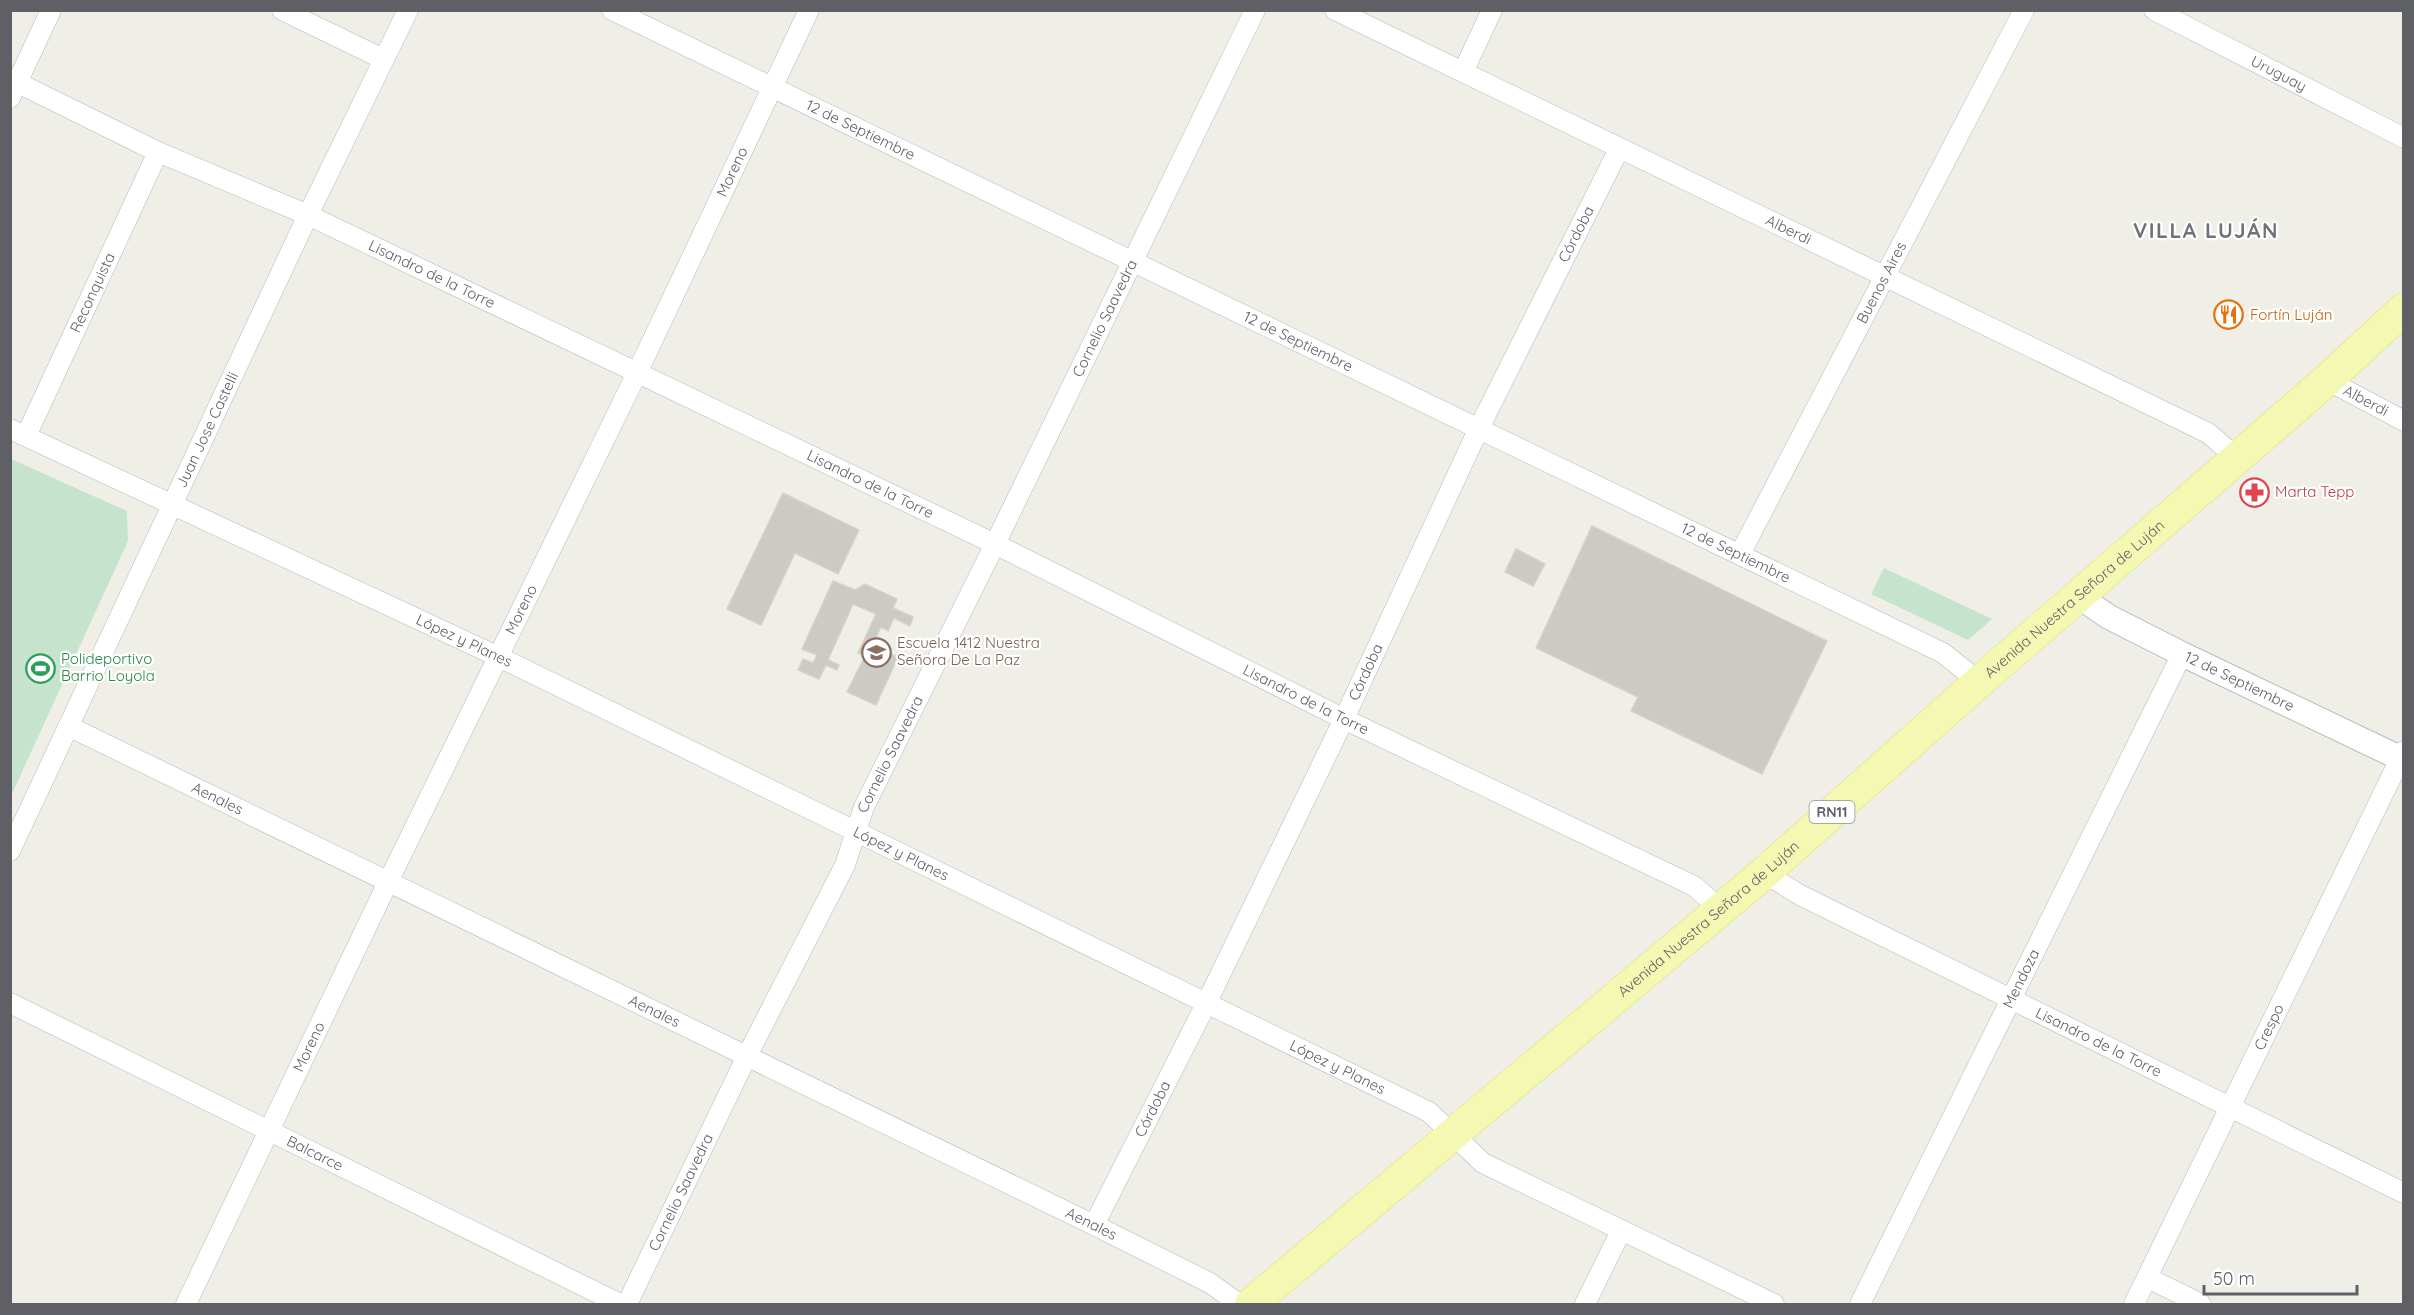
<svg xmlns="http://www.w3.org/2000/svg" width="2414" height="1315" viewBox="0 0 2414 1315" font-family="Quicksand,sans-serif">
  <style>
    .green { fill: #c6e4cd }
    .building { fill: #cbcac4; stroke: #d4d3c6; stroke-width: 1.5 }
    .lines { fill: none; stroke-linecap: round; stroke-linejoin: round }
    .minor-casing { stroke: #b7b8bc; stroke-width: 21 }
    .tertiary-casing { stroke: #b7b8bc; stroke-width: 26 }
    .primary-casing { stroke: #e6df6a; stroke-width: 33 }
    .minor { stroke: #fff; stroke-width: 20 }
    .tertiary { stroke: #fff; stroke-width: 24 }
    .primary { stroke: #f4f8b3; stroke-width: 32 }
    .labels { text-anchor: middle; stroke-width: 4.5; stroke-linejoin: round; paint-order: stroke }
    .shield { fill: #fff; stroke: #8f9094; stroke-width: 1.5 }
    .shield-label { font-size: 14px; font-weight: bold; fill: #5f6066 }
    .street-label { font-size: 15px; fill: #5f6066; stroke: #fff }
    .food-label { font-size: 15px; fill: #c56008; stroke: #fff; text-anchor: start }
    .health-label { font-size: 15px; fill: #be3a42; stroke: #fff; text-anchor: start }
    .education-label { font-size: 15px; fill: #785e54; stroke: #fff; text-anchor: start }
    .leisure-label { font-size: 15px; fill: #27864d; stroke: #fff; text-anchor: start }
    .district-label { font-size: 21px; font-weight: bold; letter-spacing: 1.5px; fill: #707278; stroke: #fff }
  </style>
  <rect width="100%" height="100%" fill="#efefe7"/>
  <!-- green -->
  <path class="green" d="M11,459L127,511L128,541L11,796Z
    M1884,568L1992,619L1968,640L1871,594Z"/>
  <!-- building -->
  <path class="building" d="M783,493L859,530L838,574L795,553L761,625L727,609Z
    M1592,526L1827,641L1762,774L1631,711L1638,697L1536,648Z
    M1516,549L1545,564L1533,586L1505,572Z
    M833,581L855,590L865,584L897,599L893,608L913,617L910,626L894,618L888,631L881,627L872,646L898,657L876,705L847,692L865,656L858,653L876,614L853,604L828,660L839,665L837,670L826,665L819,679L798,670L803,659L813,663L817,655L802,649Z"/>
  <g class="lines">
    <defs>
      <g id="minor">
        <path d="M282,10L383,59"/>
        <path id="s1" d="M612,10L1943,653L1979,682"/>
        <path id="s2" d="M1335,10L2208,433L2237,458"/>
        <path id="s3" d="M2154,10L2404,138"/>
        <path d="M1463,72L1492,10"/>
        <path id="s4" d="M10,79L158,152L308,215L995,544L1344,719L1694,886L1720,909"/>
        <path d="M10,98L51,10"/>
        <path id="s5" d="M2327,380L2404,421"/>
        <path id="s6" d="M10,429L499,657L1429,1112L1483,1163L1774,1304"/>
        <path id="s7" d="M26,436L158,152"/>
        <path id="s8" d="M1740,554L2024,10"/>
        <path id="s9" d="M68,726L1094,1225L1210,1283L1239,1304"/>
        <path id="s10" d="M10,851L308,215L408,10"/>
        <path id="s11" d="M1764,873L1802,896L2404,1193"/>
        <path id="s12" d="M10,1003L620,1304"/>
        <path id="s13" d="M1094,1225L1207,1002L1344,719L1479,428L1619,149"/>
        <path d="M2148,1278L2201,1304"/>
        <path id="s14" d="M186,1304L389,880L637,373L809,10"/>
        <path id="s15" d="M627,1304L747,1056L845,865L864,807L995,544L1255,10"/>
        <path d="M1585,1304L1621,1231"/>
        <path id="s16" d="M1860,1304L2182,654"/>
        <path id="s17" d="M2134,1304L2404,751"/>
      </g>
      <g id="tertiary">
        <path id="s18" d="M2078,596L2109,617L2182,654L2404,760"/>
      </g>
      <g id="primary">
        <path id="s19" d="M1251,1304L1764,873L1979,682L2327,380L2404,309"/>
      </g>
    </defs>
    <!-- minor casing -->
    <use href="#minor" class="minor-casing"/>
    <!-- tertiary casing -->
    <use href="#tertiary" class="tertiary-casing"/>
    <!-- primary casing -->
    <use href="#primary" class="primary-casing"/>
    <!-- minor -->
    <use href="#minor" class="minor"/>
    <!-- tertiary -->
    <use href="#tertiary" class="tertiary"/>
    <!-- primary -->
    <use href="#primary" class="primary"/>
  </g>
  <!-- icons -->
  <defs>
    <symbol id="restaurant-ring" viewBox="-11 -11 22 22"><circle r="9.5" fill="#fff" stroke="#e8710a" stroke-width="1.5"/><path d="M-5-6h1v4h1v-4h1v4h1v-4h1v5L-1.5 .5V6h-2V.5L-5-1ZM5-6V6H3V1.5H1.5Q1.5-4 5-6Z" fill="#e8710a"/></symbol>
    <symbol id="pharmacy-ring" viewBox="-11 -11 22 22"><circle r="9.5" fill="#fff" stroke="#e0444e" stroke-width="1.5"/><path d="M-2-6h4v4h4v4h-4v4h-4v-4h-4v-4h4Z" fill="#e0444e"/></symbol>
    <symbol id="school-ring" viewBox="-11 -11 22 22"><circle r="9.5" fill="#fff" stroke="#8d6e63" stroke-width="1.5"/><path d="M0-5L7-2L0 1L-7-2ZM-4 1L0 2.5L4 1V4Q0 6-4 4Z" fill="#8d6e63"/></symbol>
    <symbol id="stadium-ring" viewBox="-11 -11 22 22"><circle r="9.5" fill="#fff" stroke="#2e9e5b" stroke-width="1.5"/><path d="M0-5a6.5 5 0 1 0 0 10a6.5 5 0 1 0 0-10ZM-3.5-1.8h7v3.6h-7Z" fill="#2e9e5b"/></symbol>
  </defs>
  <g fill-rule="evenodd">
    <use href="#restaurant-ring" x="2212" y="298" width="33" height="33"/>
    <use href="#pharmacy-ring" x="2238" y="476" width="33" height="33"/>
    <use href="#school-ring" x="860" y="636" width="33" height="33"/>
    <use href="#stadium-ring" x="24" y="652" width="33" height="33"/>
  </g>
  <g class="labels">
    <!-- shield labels -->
    <rect class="shield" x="1809.5" y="801" width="45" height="22" rx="4.5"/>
    <g class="shield-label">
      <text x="1832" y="817">RN11</text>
    </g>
    <!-- street labels -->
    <g class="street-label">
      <text dy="5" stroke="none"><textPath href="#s3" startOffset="140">Uruguay</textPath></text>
      <text dy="5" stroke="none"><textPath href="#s1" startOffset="276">12 de Septiembre</textPath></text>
      <text dy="5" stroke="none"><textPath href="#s14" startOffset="1257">Moreno</textPath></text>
      <text dy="5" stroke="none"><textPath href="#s2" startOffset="504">Alberdi</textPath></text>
      <text dy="5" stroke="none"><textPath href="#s13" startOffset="1102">Córdoba</textPath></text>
      <text dy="5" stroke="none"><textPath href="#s4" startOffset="465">Lisandro de la Torre</textPath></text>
      <text dy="5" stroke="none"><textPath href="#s8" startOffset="306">Buenos Aires</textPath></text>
      <text dy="5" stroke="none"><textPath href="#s7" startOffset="158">Reconquista</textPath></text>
      <text dy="5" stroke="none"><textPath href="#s15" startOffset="1096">Cornelio Saavedra</textPath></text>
      <text dy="5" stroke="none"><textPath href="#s1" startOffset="762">12 de Septiembre</textPath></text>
      <text dy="5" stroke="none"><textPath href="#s5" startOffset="44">Alberdi</textPath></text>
      <text dy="5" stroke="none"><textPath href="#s10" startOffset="465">Juan Jose Castelli</textPath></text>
      <text dy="5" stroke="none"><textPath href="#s4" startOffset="951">Lisandro de la Torre</textPath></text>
      <text dy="5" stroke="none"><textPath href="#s1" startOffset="1248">12 de Septiembre</textPath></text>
      <text dy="5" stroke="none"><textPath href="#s19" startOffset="1084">Avenida Nuestra Señora de Luján</textPath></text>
      <text dy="5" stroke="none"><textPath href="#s14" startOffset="771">Moreno</textPath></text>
      <text dy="5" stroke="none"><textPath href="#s6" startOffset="501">López y Planes</textPath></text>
      <text dy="5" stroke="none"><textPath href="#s13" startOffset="616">Córdoba</textPath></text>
      <text dy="5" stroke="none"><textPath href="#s18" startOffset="183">12 de Septiembre</textPath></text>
      <text dy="5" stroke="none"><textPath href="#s4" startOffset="1437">Lisandro de la Torre</textPath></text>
      <text dy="5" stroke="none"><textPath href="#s15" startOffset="610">Cornelio Saavedra</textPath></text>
      <text dy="5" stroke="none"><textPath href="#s9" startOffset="166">Aenales</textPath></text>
      <text dy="5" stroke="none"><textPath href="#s6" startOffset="987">López y Planes</textPath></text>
      <text dy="5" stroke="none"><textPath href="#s19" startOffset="598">Avenida Nuestra Señora de Luján</textPath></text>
      <text dy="5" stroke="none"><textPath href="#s16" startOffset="363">Mendoza</textPath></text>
      <text dy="5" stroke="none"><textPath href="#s9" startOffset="652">Aenales</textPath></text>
      <text dy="5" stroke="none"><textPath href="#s17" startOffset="308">Crespo</textPath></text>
      <text dy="5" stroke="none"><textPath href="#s11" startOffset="375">Lisandro de la Torre</textPath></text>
      <text dy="5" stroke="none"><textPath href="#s14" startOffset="285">Moreno</textPath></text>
      <text dy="5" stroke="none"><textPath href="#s6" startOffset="1473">López y Planes</textPath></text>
      <text dy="5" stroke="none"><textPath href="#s13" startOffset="130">Córdoba</textPath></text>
      <text dy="5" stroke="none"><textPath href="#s12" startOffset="340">Balcarce</textPath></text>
      <text dy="5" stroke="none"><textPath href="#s15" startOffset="124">Cornelio Saavedra</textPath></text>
      <text dy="5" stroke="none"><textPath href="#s9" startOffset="1138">Aenales</textPath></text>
    </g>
    <!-- food labels -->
    <g class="food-label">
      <text x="2250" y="320">Fortín Luján</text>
    </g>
    <!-- health labels -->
    <g class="health-label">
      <text x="2275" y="497">Marta Tepp</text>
    </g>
    <!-- education labels -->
    <g class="education-label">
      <text x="897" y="648">Escuela 1412 Nuestra<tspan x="897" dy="17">Señora De La Paz</tspan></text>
    </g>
    <!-- leisure labels -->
    <g class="leisure-label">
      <text x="61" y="664">Polideportivo<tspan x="61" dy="17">Barrio Loyola</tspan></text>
    </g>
    <!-- district labels -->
    <g class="district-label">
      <text x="2206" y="238">VILLA LUJÁN</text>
    </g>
  </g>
  <!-- border -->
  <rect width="2414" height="1315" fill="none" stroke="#5f6066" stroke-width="24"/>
  <!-- scale -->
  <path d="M2204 1285v9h153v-9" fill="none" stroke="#5f6066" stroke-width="3"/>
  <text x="2213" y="1285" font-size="18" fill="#5f6066" stroke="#ffffff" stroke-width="4.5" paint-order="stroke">50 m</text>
</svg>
